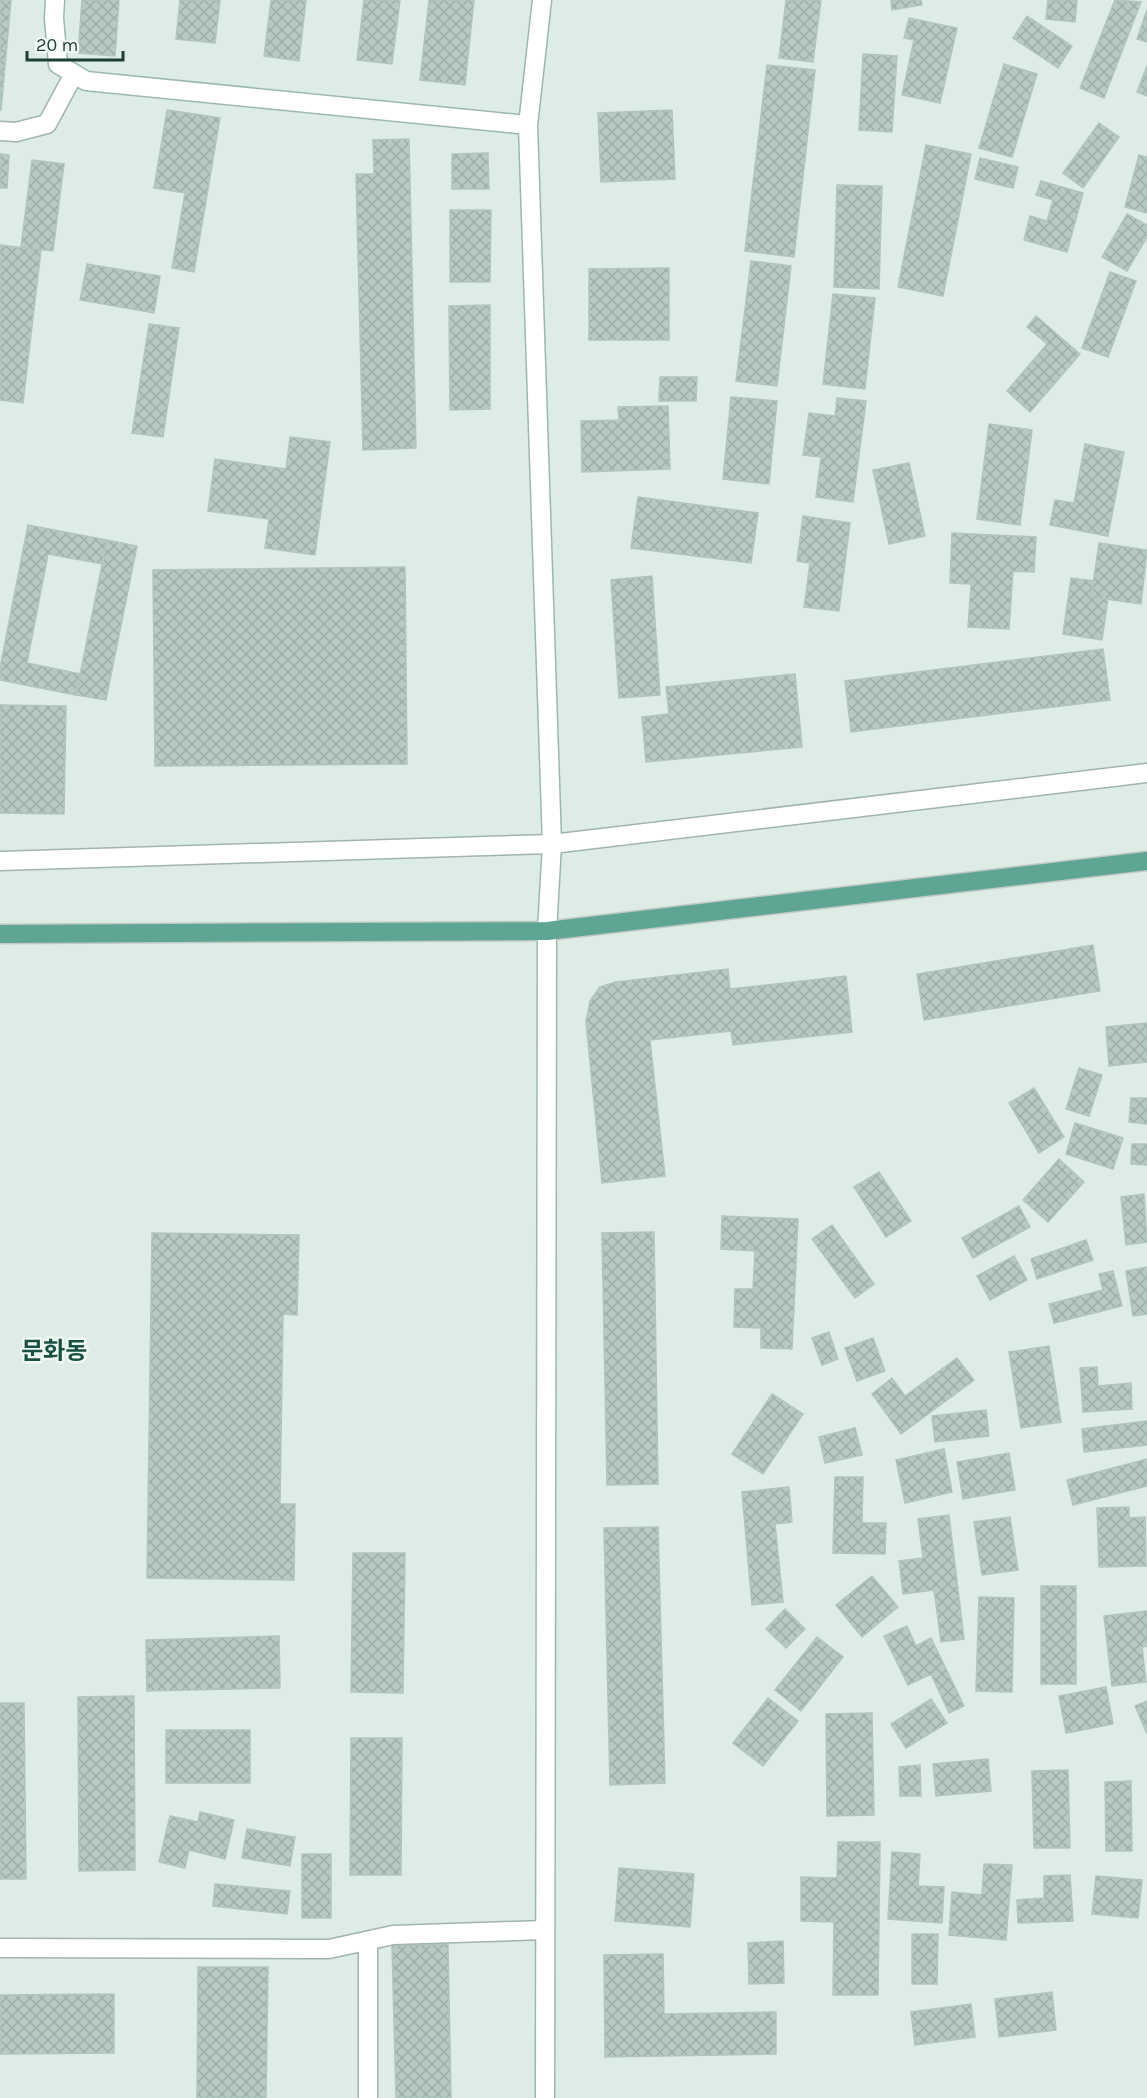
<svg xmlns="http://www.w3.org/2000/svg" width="1147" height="2098" viewBox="0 0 1147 2098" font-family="Karla,'Noto Sans KR',sans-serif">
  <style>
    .building { fill: url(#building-cross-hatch); stroke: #b0c6bd; stroke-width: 1.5 }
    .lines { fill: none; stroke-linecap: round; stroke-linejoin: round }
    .street-casing { stroke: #a1b4ad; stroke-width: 21 }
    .secondary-casing { stroke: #9cb8ae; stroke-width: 21 }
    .primary-casing { stroke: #c0c9c6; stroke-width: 21 }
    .street { stroke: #fff; stroke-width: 18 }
    .secondary { stroke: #fff; stroke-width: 18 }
    .primary { stroke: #5ea693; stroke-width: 18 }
    .labels { text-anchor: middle; stroke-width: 5; stroke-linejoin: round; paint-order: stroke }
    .quarter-label { font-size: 24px; font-weight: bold; fill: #185143; stroke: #eff8f3 }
  </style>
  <defs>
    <pattern id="building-cross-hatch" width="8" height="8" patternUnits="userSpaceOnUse" patternTransform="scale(1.5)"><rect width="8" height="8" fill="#b6cac2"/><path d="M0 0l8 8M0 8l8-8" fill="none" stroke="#9caea7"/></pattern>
  </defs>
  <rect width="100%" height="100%" fill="#deece6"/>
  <!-- building -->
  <path class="building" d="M0,0H11L1,110H0Z
    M82,0H119L115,56L78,53Z
    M180,0H220L215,43L176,39Z
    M271,0H306L299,61L264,56Z
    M364,0H400L392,64L357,60Z
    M429,0H474L465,85L420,80Z
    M786,0H821L813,62L779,58Z
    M891,0H921L922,5L892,10Z
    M1048,0H1077L1075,22L1046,19Z
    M1115,0L1141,2L1104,98L1080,88Z
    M1147,10V42L1137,39Z
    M1027,16L1072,46L1058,68L1013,38Z
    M909,18L957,28L940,103L902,95L914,40L904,38Z
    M863,54L897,56L892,132L859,130Z
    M1004,64L1037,74L1012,157L979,148Z
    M767,65L815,70L794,257L745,251Z
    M1147,66V96L1137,92Z
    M167,110L220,118L194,272L172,268L185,193L154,188Z
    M672,110L675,179L601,182L598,113Z
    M1099,123L1119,137L1083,188L1063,173Z
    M409,139L416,448L363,450L356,174H374L373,140Z
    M926,145L971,154L943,296L898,287Z
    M488,153L489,189H452V154Z
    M0,154L9,155L7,188H0Z
    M1139,155L1147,157V213L1125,207Z
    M980,158L1018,167L1013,188L975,179Z
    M32,160L64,164L53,251L21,247Z
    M1041,181L1083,193L1067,252L1024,240L1030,216L1047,221L1053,200L1036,195Z
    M837,185L882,186L879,289L834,287Z
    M450,210H491L490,282H450Z
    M1127,214L1147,225V237L1127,271L1102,257Z
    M0,245L41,250L23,403L0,400Z
    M751,261L791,266L777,386L736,381Z
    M87,264L160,276L154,313L80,300Z
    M669,268V340H589V269Z
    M1110,272L1136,281L1108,357L1082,348Z
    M833,294L875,298L865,389L823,384Z
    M490,305V409L450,410L449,306Z
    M1036,316L1080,354L1030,412L1007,391L1047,344L1027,327Z
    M149,324L179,328L163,437L132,433Z
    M660,377H697L696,401H659Z
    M731,397L777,401L769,484L723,479Z
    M837,398L866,401L853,502L816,497L821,457L803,455L809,413L835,416Z
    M668,406L670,469L582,472L581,421L619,420L618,407Z
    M989,424L1032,430L1020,525L977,519Z
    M290,437L330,442L315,555L265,548L269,519L208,511L215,459L286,469Z
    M1085,444L1124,452L1108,536L1050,525L1055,500L1074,503Z
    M909,463L925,536L889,544L873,470Z
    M638,497L758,513L751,563L631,548Z
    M803,516L850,523L839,611L804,607L810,563L797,561Z
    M28,525L107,540L102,564L48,554L27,663L81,674L76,695L0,680V668Z
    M952,533L1036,537L1034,572L1013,571L1009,629L968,627L971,584L950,583Z
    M107,540L137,546L106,700L76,695Z
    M1099,543L1147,550L1141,604L1091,597Z
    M405,567L407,764L155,766L153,570Z
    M652,576L660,695L619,698L611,580Z
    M1071,578L1094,581L1091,597L1108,599L1102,640L1063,634Z
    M1103,649L1110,700L851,732L845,681Z
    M795,674L802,747L646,762L642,717L669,714L666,687Z
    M0,705L66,706L64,814L0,813Z
    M1093,945L1100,991L924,1020L917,974Z
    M728,969L730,989L846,976L852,1032L733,1045L731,1031L650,1040L665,1176L602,1183L586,1022L590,1001L600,987L616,982Z
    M1147,1023V1062L1109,1066L1106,1027Z
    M1079,1068L1102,1075L1089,1116L1066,1109Z
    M1034,1088L1064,1137L1039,1153L1009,1103Z
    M1131,1098H1147V1124L1129,1122Z
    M1075,1123L1123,1138L1113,1169L1066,1154Z
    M1132,1144H1147V1165L1131,1164Z
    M1059,1159L1084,1182L1048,1222L1023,1200Z
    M879,1172L911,1221L886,1237L854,1187Z
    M1144,1194L1147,1242L1126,1245L1121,1197Z
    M1019,1206L1030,1227L973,1258L962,1238Z
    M722,1216L798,1219L792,1349L761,1348V1328L734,1327L735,1289H753L755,1251L721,1249Z
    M832,1225L874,1284L855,1298L812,1239Z
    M654,1232L658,1484L607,1485L602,1233Z
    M152,1233L299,1235L297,1315L283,1314L280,1504H295L294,1580L147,1578Z
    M1086,1240L1093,1260L1037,1279L1031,1259Z
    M1014,1256L1027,1280L990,1300L977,1276Z
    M1147,1267V1314L1133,1316L1126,1271Z
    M1113,1271L1122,1306L1054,1323L1049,1304L1103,1290L1099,1274Z
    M829,1332L838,1359L822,1365L812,1338Z
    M873,1338L885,1371L857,1381L845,1348Z
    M1049,1346L1061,1422L1021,1428L1009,1352Z
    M957,1358L974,1380L901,1434L872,1394L892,1378L905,1396Z
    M1097,1367L1098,1386L1131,1383L1132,1409L1083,1412L1080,1368Z
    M772,1394L803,1414L763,1474L732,1454Z
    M986,1410L989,1436L935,1442L932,1416Z
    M1147,1421V1445L1084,1452L1082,1429Z
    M855,1428L862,1455L825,1463L819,1437Z
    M944,1449L952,1492L905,1503L896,1460Z
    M1009,1453L1015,1490L963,1499L957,1462Z
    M1147,1459V1486L1073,1505L1067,1480Z
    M835,1477H863L862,1523H886L885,1554L833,1553Z
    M789,1487L792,1522L775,1524L783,1602L752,1605L742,1492Z
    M1129,1507V1518L1145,1517L1146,1566L1099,1567L1097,1508Z
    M949,1515L964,1639L941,1642L934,1590L903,1594L899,1561L923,1558L918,1519Z
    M1010,1517L1018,1570L982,1575L974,1522Z
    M658,1527L665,1783L610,1785L604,1528Z
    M353,1553H405L403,1693L351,1692Z
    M872,1576L898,1607L862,1637L836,1605Z
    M1041,1586H1076V1684H1041Z
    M979,1597L1014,1598L1012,1692L976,1691Z
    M785,1609L805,1629L786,1648L766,1629Z
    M1147,1611V1646L1142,1647L1146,1682L1112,1686L1104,1616Z
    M907,1626L916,1646L931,1638L964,1706L949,1713L931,1674L908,1685L884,1636Z
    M279,1636L280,1688L147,1691L146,1640Z
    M817,1637L843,1657L801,1711L775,1690Z
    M1106,1687L1113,1724L1066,1733L1059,1696Z
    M134,1696L135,1870L79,1871L78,1697Z
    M768,1698L798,1721L763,1766L733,1743Z
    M931,1699L947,1723L906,1748L891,1724Z
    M1147,1701V1734L1135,1706Z
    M0,1703H24L26,1879H0Z
    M872,1713L874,1815L827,1816L826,1714Z
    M166,1730H250V1783H166Z
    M351,1738H402L401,1875H350Z
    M988,1759L991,1791L936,1796L933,1764Z
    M920,1765L921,1796H900L899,1767Z
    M1068,1770L1070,1848H1034L1032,1771Z
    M1131,1781L1132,1851H1106L1105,1782Z
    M200,1812L234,1820L225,1859L189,1850L185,1868L159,1862L170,1816L198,1822Z
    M247,1829L295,1837L290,1866L242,1858Z
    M838,1842H880L878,1995H833L834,1922L801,1921V1877L837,1878Z
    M892,1852L920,1854L918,1886L944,1887L942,1923L888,1919Z
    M302,1854H331V1918H302Z
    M984,1864L1012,1865L1006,1940L949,1935L952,1892L982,1895Z
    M619,1868L694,1874L690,1927L615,1921Z
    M1070,1875L1073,1921L1018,1923L1017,1900L1044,1898V1876Z
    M1096,1876L1142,1880L1138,1918L1092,1914Z
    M215,1884L290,1891L287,1914L213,1906Z
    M912,1934H938L937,1984H912Z
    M783,1941L784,1983L749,1984L748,1943Z
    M448,1944L451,2098H396L392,1946Z
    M663,1954L664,2014L776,2012V2054L605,2057L604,1955Z
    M198,1967H268L266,2098H197Z
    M1052,1992L1056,2030L999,2037L995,1999Z
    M114,1994V2053L0,2054V1995Z
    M971,2004L975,2037L915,2045L911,2012Z"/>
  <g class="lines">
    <defs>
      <path id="street" d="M0,131L16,132L47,124L74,74
        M0,861L552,844L1147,773
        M0,1948L329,1949L393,1935L544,1930
        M368,2098V1941"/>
      <path id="secondary" d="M55,0L54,18L58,64L86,81L528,125
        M542,0L528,125L552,844L547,931L545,2098"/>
      <path id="primary" d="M0,934L547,931L1147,861"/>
    </defs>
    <!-- street casing -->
    <use href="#street" class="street-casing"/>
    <!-- secondary casing -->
    <use href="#secondary" class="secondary-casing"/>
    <!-- primary casing -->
    <use href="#primary" class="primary-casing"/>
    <!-- street -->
    <use href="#street" class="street"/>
    <!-- secondary -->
    <use href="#secondary" class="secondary"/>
    <!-- primary -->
    <use href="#primary" class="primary"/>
  </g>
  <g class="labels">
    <!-- quarter labels -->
    <g class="quarter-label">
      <text x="54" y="1359">문화동</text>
    </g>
  </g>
  <!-- scale -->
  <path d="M27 51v9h96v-9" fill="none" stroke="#1e3d34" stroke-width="3"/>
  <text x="36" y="51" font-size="18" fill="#1e3d34" stroke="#eff8f3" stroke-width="4.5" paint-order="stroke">20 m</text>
</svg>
